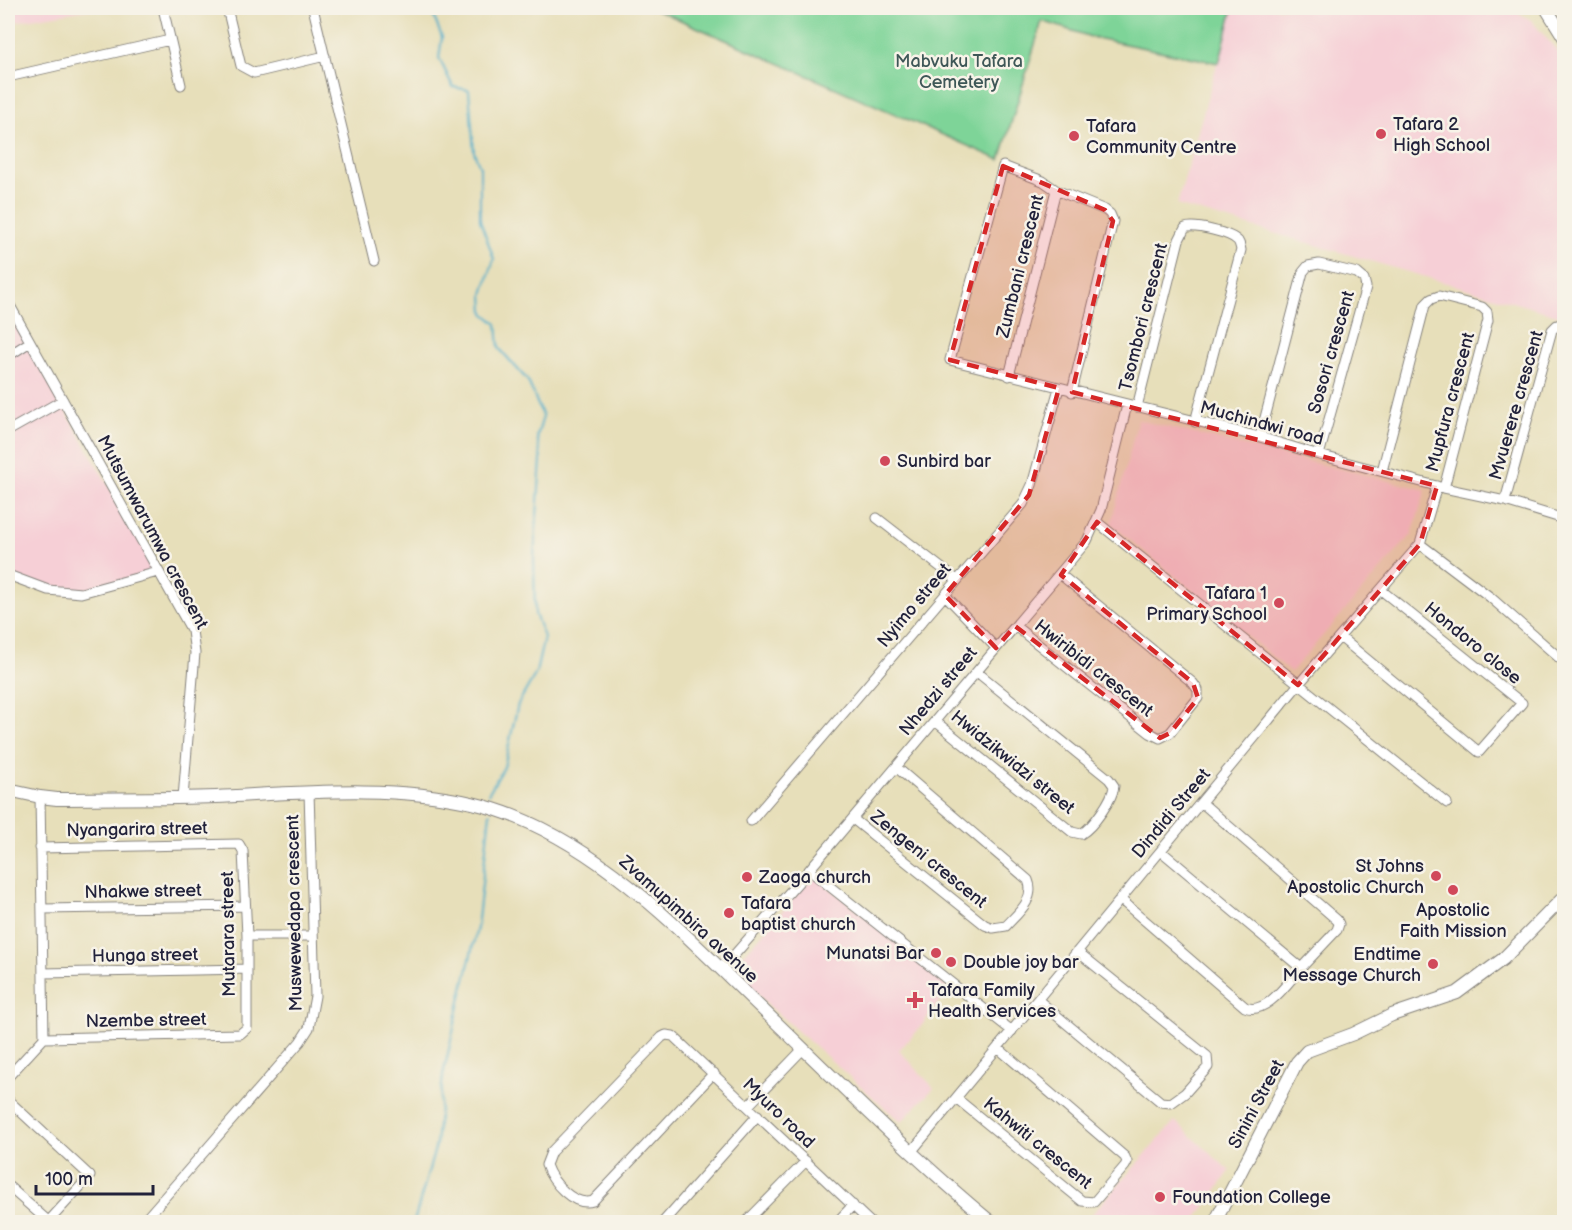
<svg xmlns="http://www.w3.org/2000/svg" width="1572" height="1230" viewBox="0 0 1572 1230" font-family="'Balsamiq Sans',sans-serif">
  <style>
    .built { fill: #f6cfd6 }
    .green { fill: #7ed498; stroke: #507b6a; stroke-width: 1.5 }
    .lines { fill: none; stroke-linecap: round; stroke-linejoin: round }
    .stream { stroke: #4cadcb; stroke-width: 2 }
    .minor-casing { stroke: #84807a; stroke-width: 11 }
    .tertiary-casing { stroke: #84807a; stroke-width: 14 }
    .minor { stroke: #fff; stroke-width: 9 }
    .tertiary { stroke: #fff; stroke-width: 12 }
    .marked { fill: #d62828; fill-opacity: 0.2; stroke: #d62828; stroke-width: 4.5; stroke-dasharray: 12 8; stroke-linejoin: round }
    .poi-dot { fill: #d1495b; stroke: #f7f3e8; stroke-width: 2 }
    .labels { text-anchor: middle; stroke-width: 5; stroke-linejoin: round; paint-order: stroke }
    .park-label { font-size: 18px; fill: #3e5757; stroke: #f7f3e8 }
    .poi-label { font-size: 18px; fill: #22223b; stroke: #f7f3e8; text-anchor: start }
    .street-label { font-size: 18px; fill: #22223b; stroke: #f7f3e8 }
  </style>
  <rect width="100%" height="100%" fill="#f7f3e8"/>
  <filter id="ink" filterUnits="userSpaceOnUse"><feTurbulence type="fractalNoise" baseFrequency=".0167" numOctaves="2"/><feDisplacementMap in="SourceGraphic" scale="12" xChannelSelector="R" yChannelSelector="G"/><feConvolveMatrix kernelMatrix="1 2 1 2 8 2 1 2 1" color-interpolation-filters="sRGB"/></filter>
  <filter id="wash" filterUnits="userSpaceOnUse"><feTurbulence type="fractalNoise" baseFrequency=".008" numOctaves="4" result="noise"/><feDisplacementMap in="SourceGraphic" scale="24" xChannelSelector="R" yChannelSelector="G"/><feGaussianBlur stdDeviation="1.35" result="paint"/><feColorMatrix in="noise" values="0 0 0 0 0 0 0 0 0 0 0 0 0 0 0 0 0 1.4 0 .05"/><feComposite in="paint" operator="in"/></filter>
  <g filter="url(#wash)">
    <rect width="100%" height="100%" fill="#e7dfba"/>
    <!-- built -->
    <path class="built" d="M8,8H98L8,23Z
      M1233,8H1510L1531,20L1564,59V317L1177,205Z
      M8,311L159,573L66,594L8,577Z
      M1138,420L1426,490L1412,534L1291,672L1111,524Z
      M814,875L907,950L949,989L919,1029L899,1050L934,1088L901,1122L768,1005L733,967Z
      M1175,1121L1230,1171L1194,1222H1085Z"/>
    <!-- green -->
    <path class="green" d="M653,8H1233L1219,63L1091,37L1042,21L1000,160Z"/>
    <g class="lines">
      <!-- stream -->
      <path class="stream" d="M430,8L442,37L439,58L453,87L469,90L474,152L480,167V220L494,259L483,294L484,313L497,324L499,348L528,381L543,417L537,436L541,460L534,558L535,614L544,637L536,673L518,704L504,767L488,794
        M414,1222L436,1145L443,1075L477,928L490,813"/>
    </g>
  </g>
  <g filter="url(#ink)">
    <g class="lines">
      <defs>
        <path id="minor" d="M163,8L181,85
          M227,8L241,66L254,73L325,56
          M313,8L374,261
          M8,77L170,40
          M1056,190L1043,181L1003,166L950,360L1260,437L1319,455L1444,488L1505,501L1564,519
          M8,302L192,631L195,653L183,798
          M8,356L30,342
          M1009,376L1056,190L1105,210L1110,214L1113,221L1072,392
          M1137,407L1179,240L1185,228C1194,224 1231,233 1238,241C1240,244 1240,246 1241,250L1195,422
          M8,431L63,400
          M1260,437L1303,272L1308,266L1319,264L1357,273L1364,279L1366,287L1319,455
          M1382,471L1425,305L1431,299L1439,296L1482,307L1487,312L1488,320L1444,488
          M1505,501L1552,330L1557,325L1564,323
          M877,518L957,580
          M1097,522L1447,803
          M1420,544L1490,597L1564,662
          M8,575L48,590L81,593L158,572
          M945,595L996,648
          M1015,626L1150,733L1160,738L1170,733L1198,698V690L1193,683L1061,575
          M1340,637L1479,752L1522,703L1381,590
          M935,721L1072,832L1081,834C1093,827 1113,799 1114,786L1109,779L977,672
          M1201,802L1337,920L1339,924L1337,930L1301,968
          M853,819L985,925L993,928L1006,926C1018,913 1036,899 1028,880L896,767
          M751,821L1023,504L1032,485L1059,388
          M40,848L239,844L243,851L247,936V1028L240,1034L44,1038
          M809,870L1012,1031
          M1120,899L1245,1007C1266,1016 1288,982 1301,968L1161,851
          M42,909L244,906
          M247,936H313
          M721,970L809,870L1087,541L1101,510L1127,405
          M43,973L247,969
          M1038,1000L1161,1102L1171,1103L1185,1093L1208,1067L1207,1056L1078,952
          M714,1073L593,1201C573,1207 552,1182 546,1165L551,1152L662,1037L666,1035L673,1036L870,1222
          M8,1077L44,1038L40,797
          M956,1098L1082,1201L1094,1202L1125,1166L1127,1162L1125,1157L998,1048
          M8,1100L90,1176L48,1222
          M748,1106L804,1048
          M912,1151L1298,685L1420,544L1437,486
          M8,1186L49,1222
          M143,1222L300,1042L309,1028L315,996L309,792
          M663,1222L758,1115
          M746,1222L806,1161
          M837,1222L853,1205"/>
        <path id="tertiary" d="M1546,8L1564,37
          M8,790L40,797L57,799C110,798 163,799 216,797C300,793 389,784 472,803C586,829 678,928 759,1006C835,1079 910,1155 991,1222
          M1215,1222L1297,1062L1307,1051L1353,1034L1392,1015L1457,993L1503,959L1564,897"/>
      </defs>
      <!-- minor casing -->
      <use href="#minor" class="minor-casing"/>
      <!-- tertiary casing -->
      <use href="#tertiary" class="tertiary-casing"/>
      <!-- minor -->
      <use href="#minor" class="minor"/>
      <!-- tertiary -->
      <use href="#tertiary" class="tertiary"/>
    </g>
  </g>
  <!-- marked area -->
  <path class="marked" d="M1003,166L1105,210L1113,221L1072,392L1437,486L1420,544L1298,685L1097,522L1061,575L1193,683L1198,698L1170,733L1160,738L1015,626L996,648L945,595L1029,495L1059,388L950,360Z"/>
  <!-- markers -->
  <g class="poi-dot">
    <circle cx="1381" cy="134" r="6"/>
    <circle cx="1074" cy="136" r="6"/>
    <circle cx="885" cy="461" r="6"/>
    <circle cx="1279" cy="603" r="6"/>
    <circle cx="1436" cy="876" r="6"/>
    <circle cx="747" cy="877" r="6"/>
    <circle cx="1453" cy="890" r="6"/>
    <circle cx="729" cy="913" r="6"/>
    <circle cx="936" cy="953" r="6"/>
    <circle cx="951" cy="962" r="6"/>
    <circle cx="1433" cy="964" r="6"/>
    <path d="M912 991h6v6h6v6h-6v6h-6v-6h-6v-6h6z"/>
    <circle cx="1160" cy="1197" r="6"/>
  </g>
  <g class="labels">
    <!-- park labels -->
    <g class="park-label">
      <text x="959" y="67">Mabvuku Tafara<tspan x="959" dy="21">Cemetery</tspan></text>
    </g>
    <!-- poi labels -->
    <g class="poi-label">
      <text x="1393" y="130">Tafara 2<tspan x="1393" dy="21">High School</tspan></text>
      <text x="1086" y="132">Tafara<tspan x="1086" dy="21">Community Centre</tspan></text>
      <text x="897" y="467">Sunbird bar</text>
      <text x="1267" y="599" text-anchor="end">Tafara 1<tspan x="1267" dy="21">Primary School</tspan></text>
      <text x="1424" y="872" text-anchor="end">St Johns<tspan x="1424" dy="21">Apostolic Church</tspan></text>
      <text x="759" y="883">Zaoga church</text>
      <text x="741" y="909">Tafara<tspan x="741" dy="21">baptist church</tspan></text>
      <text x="1453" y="916" text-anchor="middle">Apostolic<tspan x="1453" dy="21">Faith Mission</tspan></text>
      <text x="924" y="959" text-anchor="end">Munatsi Bar</text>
      <text x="1421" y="960" text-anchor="end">Endtime<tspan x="1421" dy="21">Message Church</tspan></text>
      <text x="963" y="968">Double joy bar</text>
      <text x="928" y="996">Tafara Family<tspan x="928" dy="21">Health Services</tspan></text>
      <text x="1172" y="1203">Foundation College</text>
    </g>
    <!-- street labels -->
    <g class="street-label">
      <text transform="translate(1020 266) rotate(-76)" y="6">Zumbani crescent</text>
      <text transform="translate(1143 317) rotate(-76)" y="6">Tsombori crescent</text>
      <text transform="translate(1331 352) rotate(-74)" y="6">Sosori crescent</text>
      <text transform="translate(1450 402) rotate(-75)" y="6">Mupfura crescent</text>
      <text transform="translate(1516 405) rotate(-74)" y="6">Mvuerere crescent</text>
      <text transform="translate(1262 423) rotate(15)" y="6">Muchindwi road</text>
      <text transform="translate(153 532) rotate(62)" y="6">Mutsumwarumwa crescent</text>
      <text transform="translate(914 605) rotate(-50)" y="6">Nyimo street</text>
      <text transform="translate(1473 643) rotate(39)" y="6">Hondoro close</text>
      <text transform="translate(1094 668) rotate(38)" y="6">Hwiribidi crescent</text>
      <text transform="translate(938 691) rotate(-50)" y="6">Nhedzi street</text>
      <text transform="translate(1013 762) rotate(39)" y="6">Hwidzikwidzi street</text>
      <text transform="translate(1171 813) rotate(-50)" y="6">Dindidi Street</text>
      <text transform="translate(137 829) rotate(-1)" y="6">Nyangarira street</text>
      <text transform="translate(929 859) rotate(39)" y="6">Zengeni crescent</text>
      <text transform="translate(143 891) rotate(-1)" y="6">Nhakwe street</text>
      <text transform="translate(294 913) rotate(-91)" y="6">Muswewedapa crescent</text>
      <text transform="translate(689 919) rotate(42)" y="6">Zvamupimbira avenue</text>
      <text transform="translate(228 934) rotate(-91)" y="6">Mutarara street</text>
      <text transform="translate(145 955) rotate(-1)" y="6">Hunga street</text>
      <text transform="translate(146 1020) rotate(-1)" y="6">Nzembe street</text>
      <text transform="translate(1256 1104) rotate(-62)" y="6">Sinini Street</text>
      <text transform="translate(779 1113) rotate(44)" y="6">Myuro road</text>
      <text transform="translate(1038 1143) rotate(39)" y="6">Kahwiti crescent</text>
    </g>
  </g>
  <!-- margin -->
  <rect width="1572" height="1230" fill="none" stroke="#f7f3e8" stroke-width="30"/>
  <!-- scale -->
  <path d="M36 1185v9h117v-9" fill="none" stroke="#22223b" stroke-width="3"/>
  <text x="45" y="1185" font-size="18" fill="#22223b" stroke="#f7f3e8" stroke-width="4.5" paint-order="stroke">100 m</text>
</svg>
